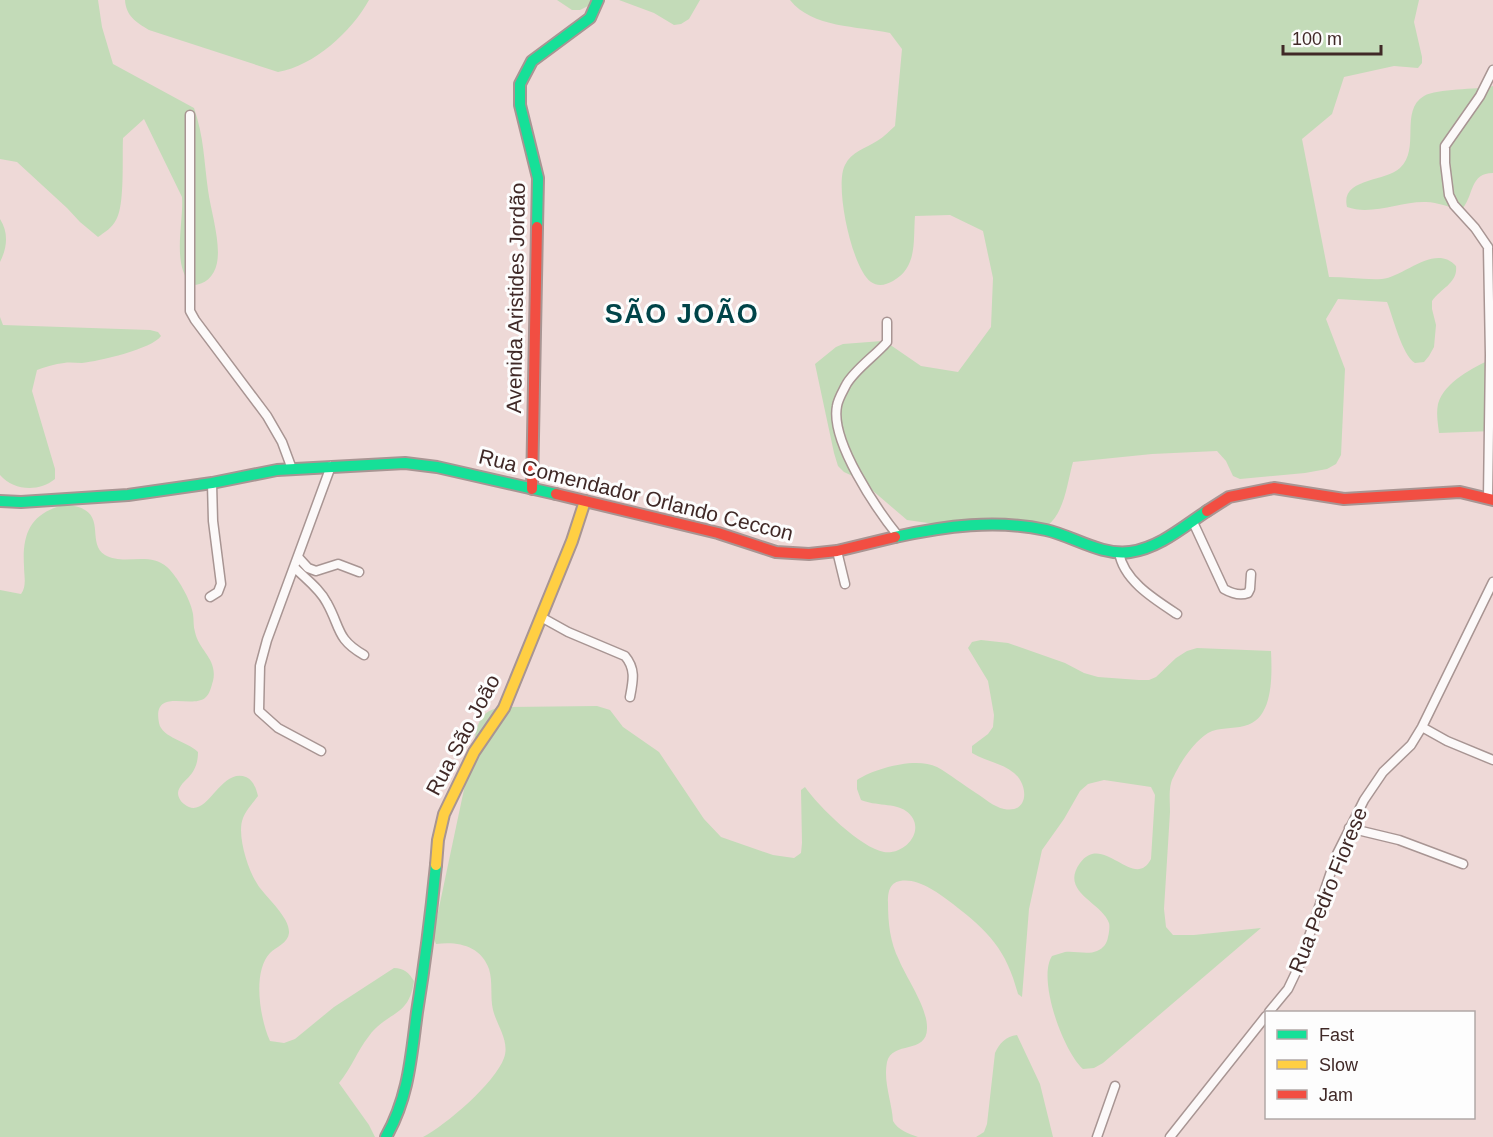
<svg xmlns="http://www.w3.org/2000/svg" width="1493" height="1137" viewBox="0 0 1493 1137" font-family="Arial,sans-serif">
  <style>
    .green { fill: #c3dbb8 }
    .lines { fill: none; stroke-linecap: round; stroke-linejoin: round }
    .street-casing { stroke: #a89593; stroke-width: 11 }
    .fast-casing { stroke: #a89593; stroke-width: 14 }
    .slow-casing { stroke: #a89593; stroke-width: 14 }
    .jam-casing { stroke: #a89593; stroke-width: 14 }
    .street { stroke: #fcf9f9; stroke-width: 8 }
    .fast { stroke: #16e098; stroke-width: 10 }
    .slow { stroke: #ffcf43; stroke-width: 10 }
    .jam { stroke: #f24e42; stroke-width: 10 }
    .labels { text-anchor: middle; stroke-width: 6; stroke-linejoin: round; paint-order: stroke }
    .street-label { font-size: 21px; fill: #402927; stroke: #fdfdfd }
    .district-label { font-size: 27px; font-weight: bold; letter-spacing: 1.5px; fill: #004449; stroke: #fdfdfd }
  </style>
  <rect width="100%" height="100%" fill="#eed9d7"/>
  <!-- green -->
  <path class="green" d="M0,0H98L102,27L113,64L194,108C204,137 204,161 208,190C211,212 221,242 217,263C214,277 205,285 192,285C171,266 184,222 182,197L144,119L123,138C122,158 125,205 116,220C112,228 105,232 98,237L80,222L67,208L17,162L0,159Z
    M125,0H369C352,31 314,66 278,72L149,30C136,22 126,16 125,0Z
    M557,0H600L580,10H572Z
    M619,0H700L689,19L681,24L674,25L654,13Z
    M790,0H1419L1414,22L1422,57V63L1418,68L1394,66L1344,77L1332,114L1302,139L1329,277C1346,277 1365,280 1382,279C1404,277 1435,243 1456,266C1458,283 1441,288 1432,301V309L1436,325L1434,347L1429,356L1424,362L1415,363C1402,355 1393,317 1387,302L1338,299L1326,319L1345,369L1341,455L1336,464L1327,469L1305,473L1240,479L1233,476L1226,461L1217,451L1152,454L1073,462C1067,483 1065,512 1047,526L928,523L907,520L859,479L844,472L838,466L834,453L815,364L836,347L843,344L882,341L889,344L921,366L958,372L991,327L993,278L983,231L950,215L915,216C913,240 918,267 893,281C886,285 878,287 871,282C852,269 834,185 845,165C851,152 866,148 877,141C884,137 889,131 895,126L902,49L890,33C858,26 812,28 790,0Z
    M1493,86V173C1470,173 1474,194 1463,208C1450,209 1439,202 1426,202C1401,201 1372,216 1347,207C1340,178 1385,182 1400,168C1421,149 1399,111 1424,96C1438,88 1476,90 1493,86Z
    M0,219C9,233 7,248 0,262Z
    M0,317L3,325L150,330L158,332L161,336C152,349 99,361 82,363C76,363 70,362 64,363C55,364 45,367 37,370L32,391L55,469V479C39,492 14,491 0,475Z
    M1493,358V431L1439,433C1438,424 1436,414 1438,404C1445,381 1473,368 1493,358Z
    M64,505C112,507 84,542 105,555C124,566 149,551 167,567C177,576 191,600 193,614C194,620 193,626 195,632C199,651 218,659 213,681C211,687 210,694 205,698C191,709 152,687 159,723C162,738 187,741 198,752C198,778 180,779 178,793C178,797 181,802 184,804C207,823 219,767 246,777C253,780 256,788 258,796C253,803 246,810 243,818C236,835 249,874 260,888C268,899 290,918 289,933C288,943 276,947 270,953C252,972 260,1019 270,1041L284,1043L295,1039L334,1007L394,968C404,968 409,973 414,981C409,1018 387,1011 369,1036C357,1051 351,1069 339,1083L369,1125L375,1137H0V590L21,594C27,586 24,576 24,566C22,533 31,513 64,505Z
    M981,640L1008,643L1065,663L1084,673L1098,677L1139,680H1149L1156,677L1176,658L1187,651L1197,648L1271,651C1272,675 1274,720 1244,726C1233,729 1219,727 1208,733C1194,742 1181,761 1174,776C1168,785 1170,801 1170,812C1168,844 1166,877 1164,909L1166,927L1173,935H1194L1261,928L1103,1063L1094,1068L1083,1069C1063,1051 1037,979 1052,956C1056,955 1061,953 1065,952C1076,951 1088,955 1097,951C1104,948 1107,943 1108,937C1109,933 1110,926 1109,923C1102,902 1059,892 1080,863C1103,831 1134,892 1151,859L1155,795L1151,787L1104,780L1088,784L1080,791L1064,819L1042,850L1029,909L1022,997L1018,994C1006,949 989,932 953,904C938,893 919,878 900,881C889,883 888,893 888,902C888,923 890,942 899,960C907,979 927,1007 927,1027C928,1055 892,1040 887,1062C883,1082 892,1102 893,1121C898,1130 909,1134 918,1137H423C446,1125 495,1083 504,1058C510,1041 497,1026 493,1010C490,997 493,982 489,969C481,946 458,941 436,944L433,936L474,742C478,722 480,711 502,707L597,706L610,710L623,727L659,752L704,819L721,837L773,855L794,858L801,853L802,843L801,790L805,787C818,806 861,848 884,852C907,855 928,827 906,811C895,803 875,806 861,800L857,789V780C876,768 916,757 937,767C950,774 963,785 976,793C984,798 994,807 1004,809C1029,814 1029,785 1014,773C1002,763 985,761 972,753V746L988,734L993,727L994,715L988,681L968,648L972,642Z
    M1017,1035L1040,1084L1053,1137H976L984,1132L987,1124L995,1053C999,1044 1006,1036 1017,1035Z"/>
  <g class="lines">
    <defs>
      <path id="street" d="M190,115V311L195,320L267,416L282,442L292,469
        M1488,247L1475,228L1454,205L1449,195L1445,163V146L1480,96L1493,70
        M887,322V342C876,355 854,370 846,385C843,391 838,399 837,406C830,441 877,510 899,537
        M1488,498L1490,355L1488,247
        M1193,522L1224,589C1231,593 1240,596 1248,593L1250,589L1251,574
        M837,551L845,584
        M1119,552C1123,580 1154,599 1177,614
        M298,557L308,568L316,571L338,564L359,572
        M295,568C306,579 320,589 327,603C341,628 336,639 364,655
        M210,597L218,592L221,584L213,521L212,483
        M541,617L568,632L625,656C636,669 633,681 630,697
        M1422,727L1447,741L1493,760
        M321,751L278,728L259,711L260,666L267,640L331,466
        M1349,828L1399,840L1463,864
        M1269,1012L1288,989L1299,966L1337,854L1364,800L1383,772L1411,745L1422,727L1493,582
        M1097,1137L1115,1086
        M1170,1137L1266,1016"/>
      <path id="fast" d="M537,227L538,178L520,105V84L532,61L590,18L598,0
        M0,501L21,502L128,495L212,483L277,470L405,463L437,467L556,494
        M895,537C945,526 996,519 1046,530C1073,536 1101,556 1130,552C1159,548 1183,527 1207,511
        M386,1137C409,1096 411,1057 417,1012C425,963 431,915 436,865"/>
      <path id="slow" d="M436,865L438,840L444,814L474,752L504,708L572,541L585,501"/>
      <path id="jam" d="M532,489L537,227
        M556,494L718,533L776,552L809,554L837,551L895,537
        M1207,511L1229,497L1274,488L1344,499L1460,492L1493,500"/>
    </defs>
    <!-- street casing -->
    <use href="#street" class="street-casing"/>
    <!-- fast casing -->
    <use href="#fast" class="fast-casing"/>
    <!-- slow casing -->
    <use href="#slow" class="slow-casing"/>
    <!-- jam casing -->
    <use href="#jam" class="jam-casing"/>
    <!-- street -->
    <use href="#street" class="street"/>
    <!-- fast -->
    <use href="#fast" class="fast"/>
    <!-- slow -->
    <use href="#slow" class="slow"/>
    <!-- jam -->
    <use href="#jam" class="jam"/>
  </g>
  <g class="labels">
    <!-- street labels -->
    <g class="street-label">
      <text transform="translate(516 298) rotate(-89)" y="7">Avenida Aristides Jordão</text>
      <text transform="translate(636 495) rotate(14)" y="7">Rua Comendador Orlando Ceccon</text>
      <text transform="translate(463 735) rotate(-62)" y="7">Rua São João</text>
      <text transform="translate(1328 890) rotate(-68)" y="7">Rua Pedro Fiorese</text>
    </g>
    <!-- district labels -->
    <g class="district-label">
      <text x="682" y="323">SÃO JOÃO</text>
    </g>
  </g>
  <!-- legend -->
  <rect x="1265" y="1011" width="210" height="108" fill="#fdfdfd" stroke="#b1a8a7" stroke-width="1.5"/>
  <rect x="1277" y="1030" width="30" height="9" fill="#16e098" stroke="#b1a8a7" stroke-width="1.5"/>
  <text x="1319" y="1041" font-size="18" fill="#402927">Fast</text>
  <rect x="1277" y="1060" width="30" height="9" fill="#ffcf43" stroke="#b1a8a7" stroke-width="1.5"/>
  <text x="1319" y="1071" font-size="18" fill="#402927">Slow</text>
  <rect x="1277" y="1090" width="30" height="9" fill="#f24e42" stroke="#b1a8a7" stroke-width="1.5"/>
  <text x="1319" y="1101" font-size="18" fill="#402927">Jam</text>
  <!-- scale -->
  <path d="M1283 45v9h98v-9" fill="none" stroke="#402927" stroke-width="3"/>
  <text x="1292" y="45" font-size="18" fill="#402927" stroke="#fdfdfd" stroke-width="4.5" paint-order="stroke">100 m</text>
</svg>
